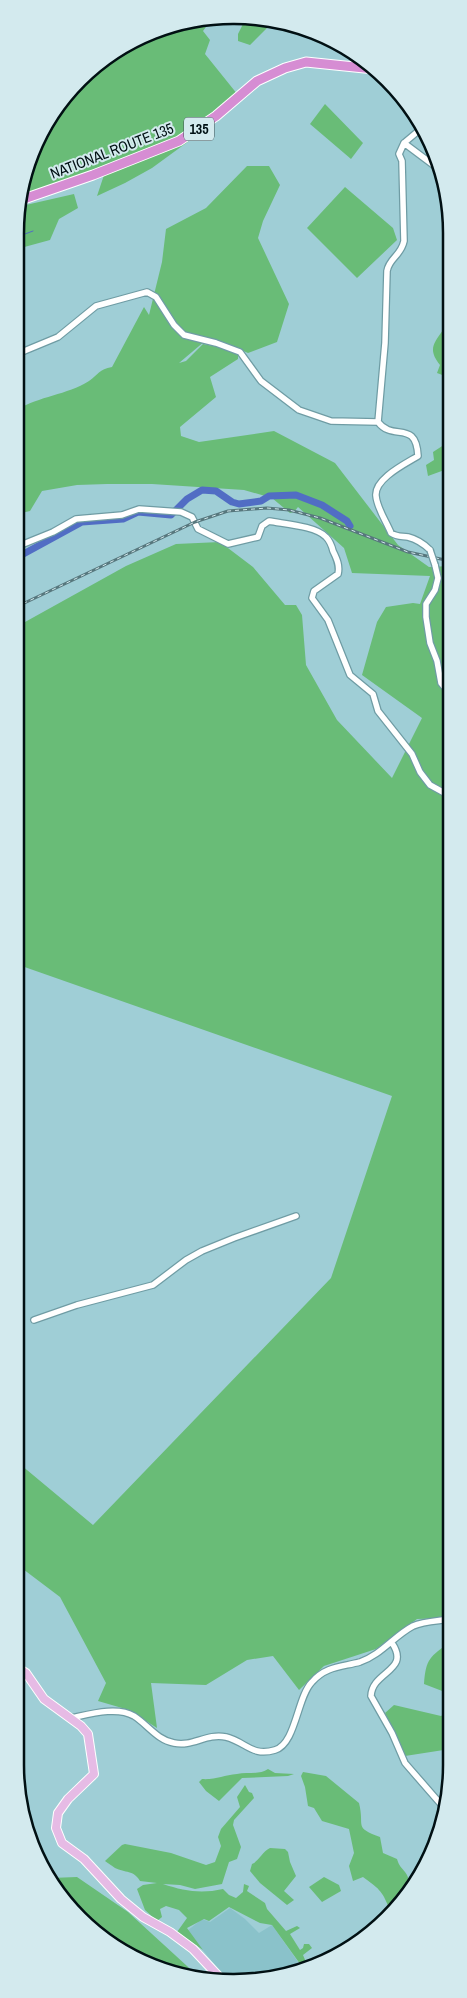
<svg xmlns="http://www.w3.org/2000/svg" width="467" height="1998" viewBox="0 0 467 1998" font-family="'Archivo Narrow',sans-serif">
  <style>
    .built { fill: #8ac2ca }
    .green { fill: #69bc77 }
    .lines { fill: none; stroke-linecap: round; stroke-linejoin: round }
    .stream { stroke: #516dc4; stroke-width: 1 }
    .river { stroke: #516dc4; stroke-width: 7 }
    .minor-casing { stroke: #6f9ca4; stroke-width: 8 }
    .major-casing { stroke: #fff; stroke-width: 10 }
    .highway-casing { stroke: #fff; stroke-width: 11 }
    .minor { stroke: #fff; stroke-width: 5.5 }
    .major { stroke: #e6bbe5; stroke-width: 8 }
    .highway { stroke: #d68dd3; stroke-width: 9 }
    .rail-casing { stroke: #57777d; stroke-width: 3 }
    .rail { stroke: #d3eaee; stroke-width: 1; stroke-dasharray: 4; stroke-linecap: butt }
    .minor-bridge-casing { stroke: #6f9ca4; stroke-width: 8; stroke-linecap: butt }
    .minor-bridge { stroke: #fff; stroke-width: 5.5 }
    .labels { text-anchor: middle; stroke-width: 4; stroke-linejoin: round; paint-order: stroke }
    .shield { fill: #d3eaee; stroke: #405155; stroke-width: 1 }
    .shield-label { font-size: 14px; font-weight: bold; fill: #011013 }
    .street-label { font-size: 15px; fill: #011013; stroke: #d3eaee }
    .rim { fill: none; stroke: #011013; stroke-width: 2.5 }
  </style>
  <rect width="100%" height="100%" fill="#9fced6"/>
  <!-- built -->
  <path class="built" d="M230,1908L245,1919L259,1933L272,1925L303,1969L290,1975L229,1982L187,1931L202,1919L210,1922Z"/>
  <!-- green -->
  <path class="green" d="M262,17L276,21V27L272,23L250,45L238,41V34L246,18Z
    M211,20L203,31L210,40L205,54L238,95L207,119L189,141L152,168L125,183L97,196L107,166L20,195L44,124L101,60L177,22Z
    M325,104L363,143L351,159L310,124Z
    M247,166H269L280,185L263,221L258,238L289,304L277,342L248,353L223,342L205,341L179,363L186,361L203,344L218,347L238,354V359L210,377L216,397L180,427L181,436L199,442L274,431L335,463L398,545L429,567L450,566V1618L417,1619L376,1649L324,1666L299,1690L273,1656L247,1660L206,1685L151,1683L157,1728L129,1710L98,1701L106,1683L60,1597L15,1563V1460L93,1525L331,1278L392,1096L16,964V627L126,566L176,544L220,542L253,567L285,605H296L302,615L306,665L337,720L392,778L422,718L362,675L377,622L386,607L413,603L420,604L430,576L352,573L344,548L298,507L294,512L290,513L272,498L244,490L152,484H107L77,485L42,491L30,511L17,514V410C39,396 67,395 89,381C98,375 99,369 112,367L144,307L149,315L162,262L166,229L206,208Z
    M345,187L393,228L397,240L357,278L307,228Z
    M74,194L78,208L59,219L50,240L17,249V207Z
    M443,330L450,332V381L445,376L437,373L440,365C428,350 433,344 443,330Z
    M450,441V468L428,476L426,465L434,460L433,452Z
    M450,1642V1694L424,1684C426,1658 430,1657 450,1642Z
    M394,1705L441,1716L450,1710V1749L405,1756L385,1713Z
    M268,1769L275,1773L294,1774L288,1776L242,1778L219,1801L206,1791L199,1782L202,1779C215,1780 224,1775 237,1774C247,1772 260,1775 268,1769Z
    M303,1772L326,1776L359,1803C365,1827 353,1827 380,1837L383,1853L397,1859C399,1866 401,1867 405,1872C416,1886 400,1900 391,1910L389,1908C382,1890 378,1888 363,1877L353,1881L349,1866L354,1853L349,1829L322,1821L314,1808L308,1806L305,1787L301,1776Z
    M245,1785L249,1792L252,1793L254,1798L234,1820L233,1825L241,1847L237,1859L229,1862L222,1884L195,1889L180,1885L163,1884C184,1891 201,1894 223,1889L229,1895L236,1898L243,1892L244,1884L249,1886L247,1891L265,1903L267,1909L286,1931L297,1926L300,1928L290,1934L300,1950L303,1948L304,1944H309L312,1948L303,1955L308,1967L302,1970L303,1968L272,1925L260,1923L229,1907L209,1921L204,1919L187,1928L203,1950L177,1932L187,1918L179,1910L166,1906L160,1909L162,1917L157,1921L145,1910L137,1889L143,1885L157,1883L140,1881C134,1870 125,1873 115,1868C112,1866 108,1863 105,1861L122,1845L125,1844L171,1853L206,1865L215,1862L221,1846L218,1837L221,1829L240,1807L237,1797Z
    M270,1848L285,1849L288,1852L290,1862L296,1876L284,1891L294,1900L287,1905L260,1883L250,1871L252,1864C259,1861 262,1852 270,1848Z
    M77,1877L128,1912L199,1977L137,1961L69,1909L51,1878Z
    M324,1877L339,1885L341,1891L322,1902L309,1887Z"/>
  <g class="lines">
    <!-- stream -->
    <path class="stream" d="M17,237L33,231"/>
    <!-- river -->
    <path class="river" d="M16,558L82,522L123,519L138,512L171,515L187,499L202,490L216,491L232,502L239,504L261,501L269,496L296,495L322,505L347,521L350,526"/>
    <defs>
      <path id="minor" d="M423,127L404,143L399,154L402,161L404,241C401,256 389,258 387,271L385,343L378,422C393,442 416,419 418,456C405,464 374,479 376,496C377,508 386,521 391,533C397,537 401,536 408,537C416,539 424,544 430,550
        M404,143L440,170
        M17,354L58,337L96,306L147,292L156,297L174,325L184,335L216,343L240,352L261,381L299,410L331,421L378,422
        M16,547L53,532L76,519L122,515L139,509L181,512L192,517L198,529L228,544L258,537L262,526L269,521C284,524 316,526 326,537C330,541 332,547 333,551C337,559 340,566 338,574L314,591L312,598L328,620L350,675L373,694L378,711L412,754L420,772L430,785L450,796
        M435,565L438,578L435,590L426,604V617L430,643L437,661L441,683L450,694
        M34,1320L77,1305L153,1285L186,1260L202,1251L234,1238L296,1216
        M392,1643C411,1671 372,1671 371,1696L392,1733L405,1763L445,1809
        M71,1718C90,1714 117,1706 134,1716C148,1725 157,1740 174,1743C193,1747 206,1733 226,1737C246,1742 252,1757 275,1750C296,1744 297,1697 312,1682C326,1666 342,1667 360,1662C381,1655 394,1636 413,1626C424,1621 438,1621 450,1619"/>
      <path id="major" d="M15,1666L26,1673L44,1699L81,1726L88,1734L94,1774L68,1799L58,1813L56,1828L62,1843L84,1859L121,1899L143,1917L170,1932L193,1949L224,1982"/>
      <path id="highway" d="M18,201L93,175L179,141L216,116L257,81L285,68L306,62L374,69"/>
    </defs>
    <!-- minor casing -->
    <use href="#minor" class="minor-casing"/>
    <!-- major casing -->
    <use href="#major" class="major-casing"/>
    <!-- highway casing -->
    <use href="#highway" class="highway-casing"/>
    <!-- minor -->
    <use href="#minor" class="minor"/>
    <!-- major -->
    <use href="#major" class="major"/>
    <!-- highway -->
    <use href="#highway" class="highway"/>
    <defs>
      <path id="rail" d="M16,607L195,522L228,511L267,508L289,510L320,518L408,552L450,561"/>
    </defs>
    <!-- rail casing -->
    <use href="#rail" class="rail-casing"/>
    <!-- rail -->
    <use href="#rail" class="rail"/>
    <defs>
      <path id="minor-bridge" d="M430,550L435,565"/>
    </defs>
    <!-- minor-bridge casing -->
    <use href="#minor-bridge" class="minor-bridge-casing"/>
    <!-- minor-bridge -->
    <use href="#minor-bridge" class="minor-bridge"/>
  </g>
  <g class="labels">
    <!-- shield labels -->
    <rect class="shield" x="184" y="117.5" width="30" height="23" rx="4"/>
    <g class="shield-label">
      <text x="199" y="134">135</text>
    </g>
    <!-- street labels -->
    <g class="street-label">
      <text transform="translate(112 151) rotate(-21)" y="5">NATIONAL ROUTE 135</text>
    </g>
  </g>
  <!-- crop -->
  <path d="M0 0H467V1998H0ZM233 24H234A209 209 0 0 1 443 233V1765A209 209 0 0 1 234 1974H233A209 209 0 0 1 24 1765V233A209 209 0 0 1 233 24Z" fill="#d3eaee" fill-rule="evenodd"/>
  <path class="rim" d="M233 24H234A209 209 0 0 1 443 233V1765A209 209 0 0 1 234 1974H233A209 209 0 0 1 24 1765V233A209 209 0 0 1 233 24Z"/>
</svg>
